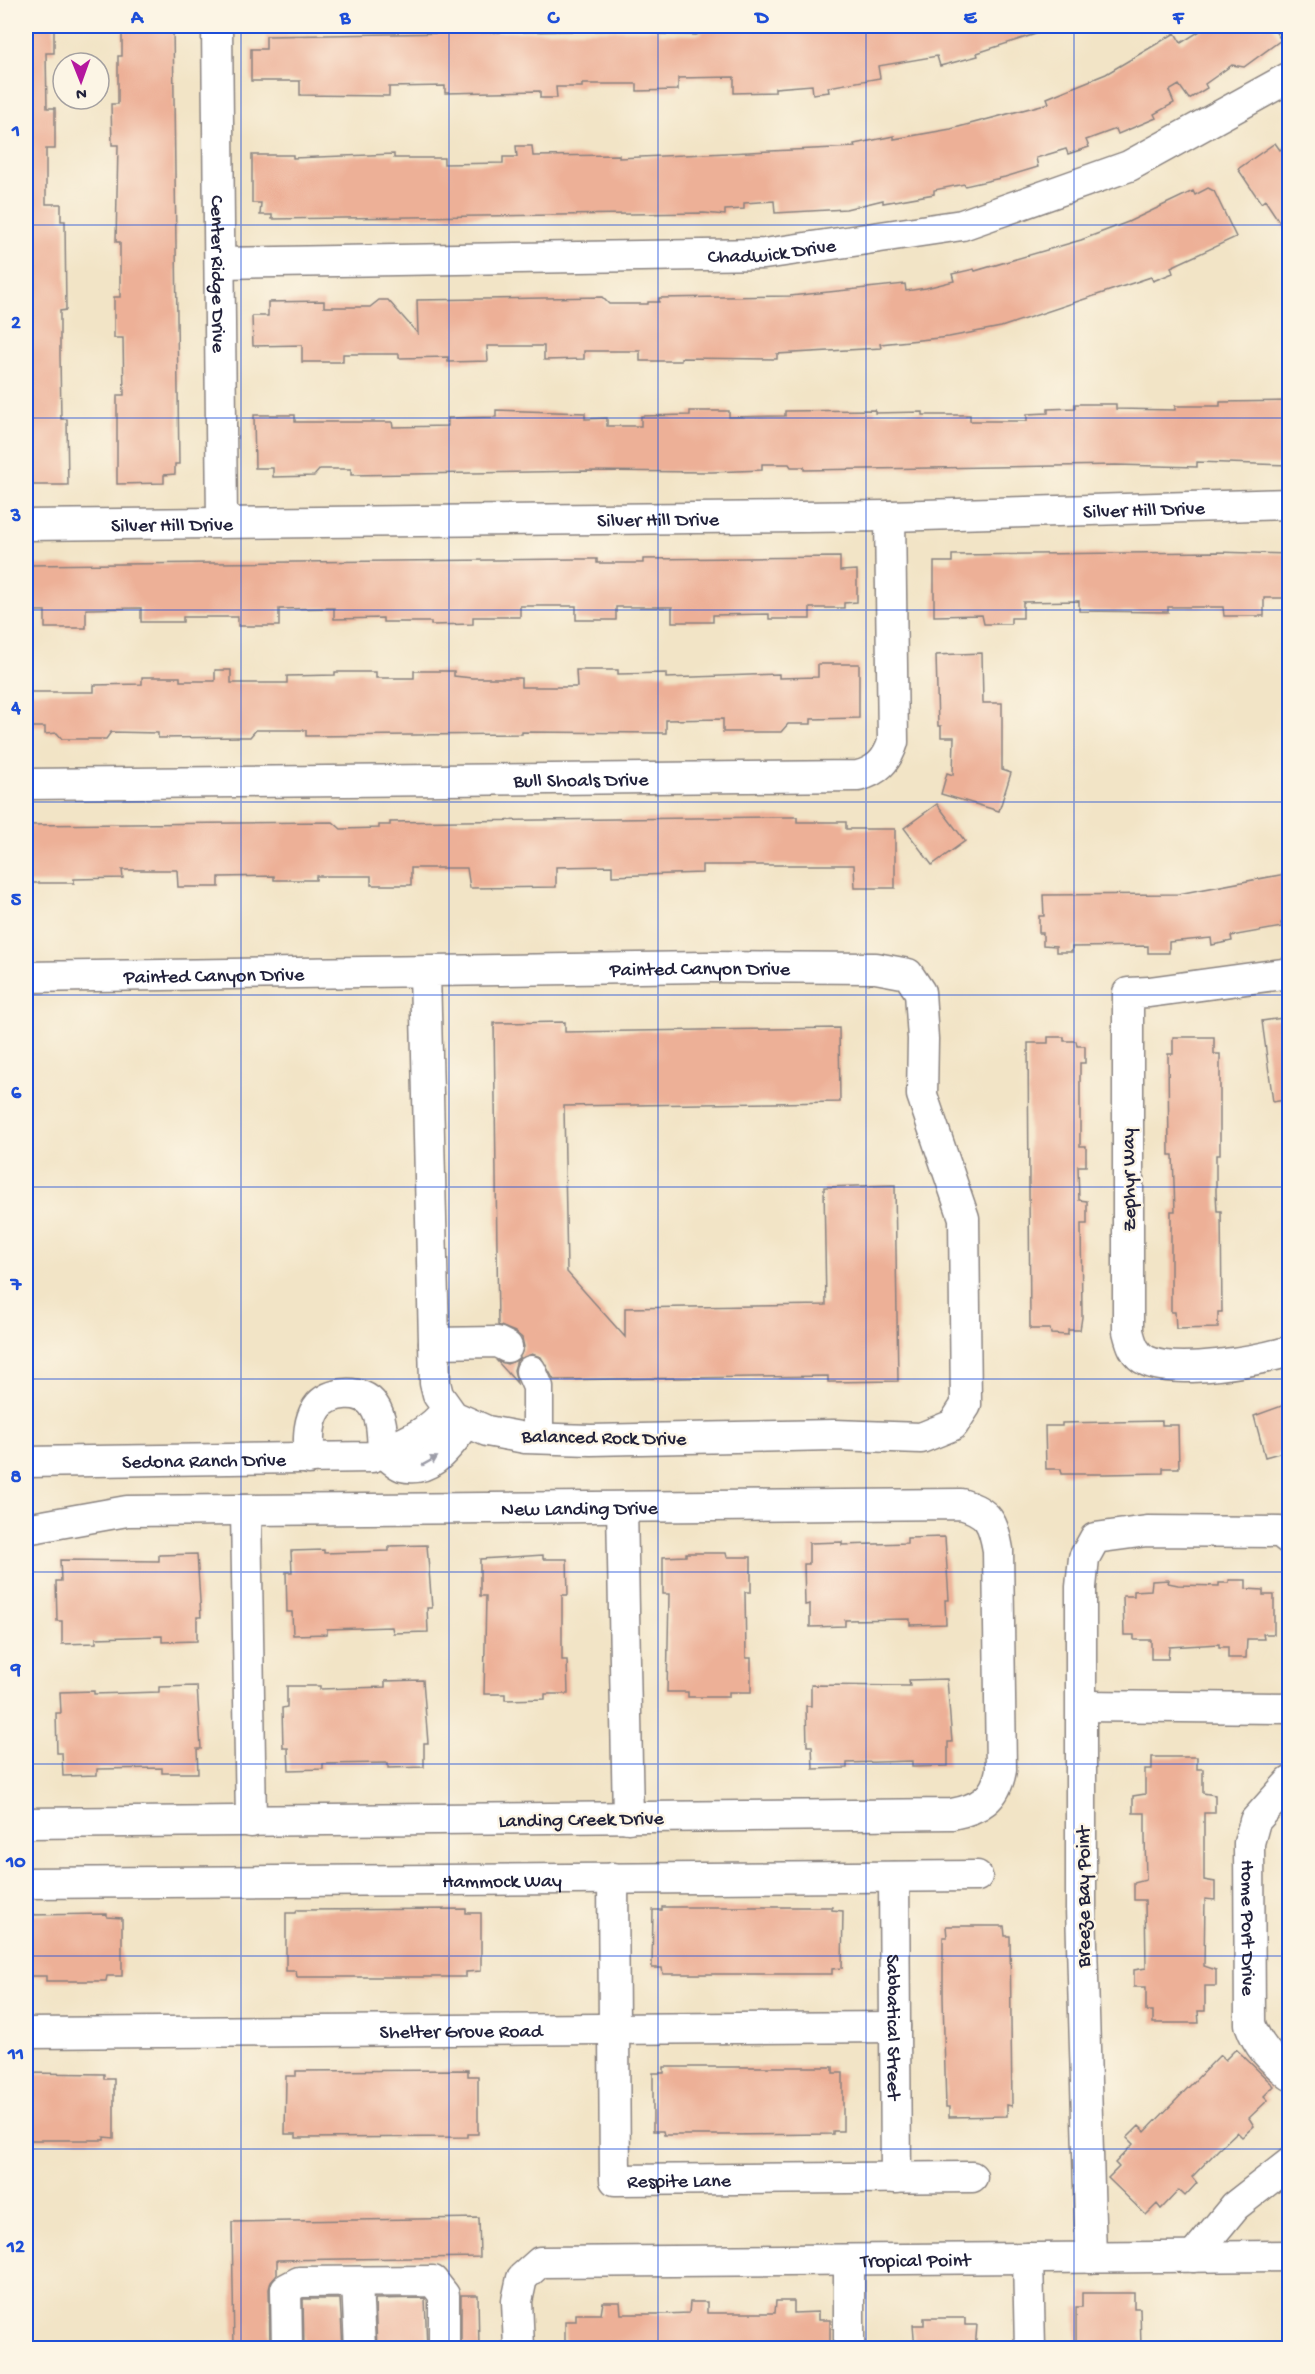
<svg xmlns="http://www.w3.org/2000/svg" width="1315" height="2374" viewBox="0 0 1315 2374" font-family="'Gochi Hand',sans-serif">
  <style>
    .building { fill: #edb097 }
    .lines { fill: none; stroke-linecap: round; stroke-linejoin: round }
    .minor-casing { stroke: #8a8380; stroke-width: 33 }
    .minor { stroke: #fff; stroke-width: 30 }
    .oneway { fill: #9c9ca7 }
    .grid { fill: none; stroke: #1d4ed8; stroke-width: 1.5; stroke-opacity: 0.55 }
    .labels { text-anchor: middle; stroke-width: 5; stroke-linejoin: round; paint-order: stroke }
    .street-label { font-size: 20px; fill: #22223b; stroke: #fcf5e5 }
    .neatline { fill: none; stroke: #1d4ed8; stroke-width: 2 }
    .grid-label { font-size: 20px; text-anchor: middle; font-weight: bold; fill: #1d4ed8 }
  </style>
  <rect width="100%" height="100%" fill="#fcf5e5"/>
  <filter id="ink" filterUnits="userSpaceOnUse"><feTurbulence type="fractalNoise" baseFrequency=".0167" numOctaves="2"/><feDisplacementMap in="SourceGraphic" scale="12" xChannelSelector="R" yChannelSelector="G"/><feConvolveMatrix kernelMatrix="1 2 1 2 8 2 1 2 1" color-interpolation-filters="sRGB"/></filter>
  <filter id="wash" filterUnits="userSpaceOnUse"><feTurbulence type="fractalNoise" baseFrequency=".008" numOctaves="4" result="noise"/><feDisplacementMap in="SourceGraphic" scale="24" xChannelSelector="R" yChannelSelector="G"/><feGaussianBlur stdDeviation="1.35" result="paint"/><feColorMatrix in="noise" values="0 0 0 0 0 0 0 0 0 0 0 0 0 0 0 0 0 1.4 0 .05"/><feComposite in="paint" operator="in"/></filter>
  <g filter="url(#wash)">
    <rect width="100%" height="100%" fill="#f2e4c6"/>
    <g id="blocks">
      <!-- building -->
      <path class="building" d="M26,26H54V53H46L47,108H55V149H46V204H61V221H65L66,310L60,311V355L61,419H67L68,485H26Z
        M126,26H173L179,464H175V474L164,475V483L117,484V395H124L123,338H114V297H120V242H116L118,145H112L111,104H118V56H122V32H126Z
        M831,26H1050L1051,29L977,53L978,56L940,66L937,56L878,66L880,78L828,87L829,92L813,94L812,85L775,88V92L734,93V77L678,78V90L637,91V84H582V87H556L557,98H540V91L445,93V86L389,87V96L300,95V81H251V49H266V36L637,30H659V34L696,35L702,33V30L775,29V32Z
        M1208,26H1272L1281,40L1244,67L1232,65L1205,84L1207,88L1189,99L1179,85L1169,91L1174,103L1154,114L1156,118L1118,134L1116,129L1086,140L1089,147L1068,154L1066,149L1036,158L1038,167L1005,177L965,186L964,184L934,190V194L883,203V200L846,209L775,213L774,201L744,203V209L725,210V215L704,213L272,219V215H260L261,203H252V155H293V158L394,154V158H444V164L503,163V157H517L516,146H532L533,156L619,155V158L855,147L854,144L894,136V139L951,129L1049,103L1047,98L1106,74L1175,33L1181,43Z
        M1275,143L1280,150L1290,144V238L1265,200L1261,203L1238,169Z
        M1208,188L1214,191L1236,237L1171,267L1173,273L1153,281L1151,277L1001,327L949,337L880,344L881,348L777,354V359L681,358V361H640V351H584V359L544,360V346H487L488,361L448,362V357L399,358V354H343V362H302V345L253,346L252,316H268V302L324,301V307H370L379,300H388L418,334L417,300L602,297L609,304H648V302H659V298L790,296L905,284L906,291L926,288L954,281L952,274L974,269L975,271L1081,240L1128,222L1193,191L1195,195Z
        M1290,401V465L1197,462V467L1116,465L804,470V467H791L789,464H762V470L712,472L585,471L351,475V469H320L314,476L273,477V468H255L254,415H295V422H392L393,427L448,426V418L496,417V410L585,413V419L607,418V426H641V416L690,415V411H729V417L785,416V411L875,410V413L923,412V415H970V421H1027V414L1048,413V409L1075,408V404H1116V409L1175,410V406H1220V402Z
        M1216,552L1290,554V598H1264V616H1224L1223,607H1168V612L1079,611V601L1023,602V618H1011V624H984L982,615L934,616V562H952V555Z
        M840,557V571L857,570V602L844,603V608H810V619H769V614L713,615V622H672V607H616V620H576V606H520V617H473V624L431,625V622H383V618L334,619V608L279,609V626H238V617H183V622H141V608L86,609V628H45V611H26V565L576,559H597V563H643V559Z
        M982,653L983,703H1002V770L1011,773L999,811L941,794L947,773L953,775L954,737H941V726H938L936,655Z
        M818,664H859V718L811,719V724H788L781,732H723V719L666,720V733L522,732V734L306,736V730H256L250,737H242L158,738V733L111,732L106,739H62L57,733L45,734V727H26V692H94V685L142,684V677H180V681H215V670H231V683H287V676L335,675V672H376V678H414V671H454V676L472,678H521V687H577L576,670H618V674L666,673V678L779,674V678L818,677Z
        M937,804L965,841L932,865L904,828Z
        M774,817H797V822H846V829H895V888H855L854,865H702V873L612,876V866L556,867V887L470,888L467,868H411V885H371V876H316V880H274V876L219,877V887H178L177,870H122L123,878L74,879V883H26V825L333,822L341,829L379,828V825H390V822Z
        M1285,874L1286,879H1290V921L1281,923L1282,927L1231,936L1232,941L1212,945L1211,938L1169,942V953H1148V946L1072,947V952H1056V946L1043,945V933H1039V916H1044L1043,895L1178,894Z
        M1290,1017V1099L1273,1102L1262,1021Z
        M565,1022V1032L839,1028L840,1102L564,1106L567,1272L625,1337V1308L826,1305L824,1187L895,1185L898,1381L828,1382V1376L554,1380L541,1357L532,1354L518,1360L524,1347L522,1338L515,1332L498,1325L494,1023Z
        M1048,1037H1064V1041H1076L1077,1046H1085V1063H1080V1146H1086V1166H1078L1079,1200L1087,1201V1224H1081L1082,1317L1080,1330H1068V1335L1051,1334L1050,1329H1030L1028,1043H1048Z
        M1173,1037H1214V1054H1220V1155H1216V1193L1217,1211H1221L1222,1312H1218V1328L1176,1329L1175,1312H1171V1211H1175L1173,1155H1169L1168,1054H1173Z
        M517,1360L514,1370L517,1383L497,1361L507,1364Z
        M1290,1403V1450L1265,1457L1254,1416Z
        M1162,1421V1425H1178L1179,1468H1163V1473L1103,1474H1062L1061,1469H1046L1045,1426H1062V1423Z
        M945,1537L949,1600H945L946,1624L910,1625V1619L845,1620V1626L810,1627V1604L805,1605L804,1564H809V1543L842,1542V1545L907,1543V1538Z
        M427,1545L432,1608H427L428,1632L393,1633L392,1627L327,1629V1634L293,1635L292,1612H287L286,1572H292L291,1551L324,1550V1553L389,1551V1546Z
        M686,1553H726L727,1557H751V1592H745L746,1658H751V1692H729V1697H688V1692H667L669,1594H663V1557L686,1556Z
        M197,1554L201,1617H197V1641L162,1642V1636L96,1638V1643L62,1644V1621H57L56,1581H61L60,1560L159,1561V1555Z
        M543,1555V1559H567L568,1595H562V1660H567L568,1694H545V1699L505,1700V1694H484L486,1596H480V1559Z
        M1169,1580L1168,1583L1178,1585L1219,1586V1583H1229V1580H1246V1589L1263,1590V1595H1274V1634H1263L1264,1639H1247L1246,1658H1228V1647H1219V1644L1169,1647L1168,1659H1151V1640H1134V1635H1124L1123,1596H1134V1591L1151,1590L1152,1581Z
        M947,1679L952,1742H948V1766L912,1767V1761L847,1763V1768L813,1769L812,1746H807L806,1706H811V1685L910,1686L909,1680Z
        M423,1680L428,1743H424V1767L388,1768V1763L323,1764V1769L289,1770L288,1748H283L282,1708L287,1707V1686H320V1689L385,1687V1681Z
        M197,1686L201,1749H197L198,1773H162V1768L97,1769V1775L63,1776L62,1753H57L56,1713H61L60,1692L94,1691V1694L159,1692V1687Z
        M1152,1757H1197V1769H1203V1793L1215,1795V1813H1204V1880L1215,1882V1900L1205,1899L1204,1966L1216,1970V1986H1205V2011H1198L1199,2023H1153V2011H1146V1987H1134V1970L1146,1968L1145,1900H1134V1883L1146,1880L1145,1837V1813H1133V1796L1145,1794V1769H1152Z
        M662,1907H832V1910L843,1911L842,1968L832,1969V1974H663L662,1968H652L653,1910H662Z
        M466,1909V1913H481V1971L466,1972V1977H297L296,1971H286V1913H296L297,1910Z
        M107,1914V1917L122,1918V1976H107L106,1981H46V1976H26V1915Z
        M946,1926H1004L1005,1936H1010L1012,2106L1007,2105V2116L949,2117V2107H946L943,1998V1937H947Z
        M1236,2049L1274,2086L1264,2096L1268,2100L1249,2118L1254,2126L1242,2137L1237,2132L1218,2150L1192,2177L1197,2183L1185,2196L1179,2190L1161,2209L1157,2204L1146,2215L1108,2178L1119,2167L1115,2163L1133,2144L1127,2138L1139,2126L1145,2132L1220,2055L1225,2060Z
        M664,2067H833V2073H843V2131H833V2134L724,2135H664L663,2131H653V2073H664Z
        M468,2070V2076H478V2134H468V2137L296,2138V2134H285L286,2076H296V2071Z
        M26,2073L104,2074V2079H114V2138L104,2137V2140H26Z
        M479,2218L480,2257L277,2260V2274L271,2281L269,2289L270,2349H234L232,2222Z
        M1082,2293H1134V2308H1140L1141,2349H1076V2307H1082Z
        M461,2295H478L479,2349H461Z
        M425,2298L427,2349H377L375,2299Z
        M303,2299H340L343,2349H304Z
        M776,2301H794V2313L818,2312V2320H830V2349H565V2321H576V2314H601L603,2302H620L621,2314H663L689,2313L690,2302H707V2313H775Z
        M924,2318H965V2325H977L975,2349H915L913,2325H924Z"/>
    </g>
  </g>
  <g filter="url(#ink)">
    <use href="#blocks" fill-opacity="0" stroke="#8a8380" stroke-width="1.5"/>
    <g class="lines">
      <defs>
        <g id="minor">
          <path id="s1" d="M217,26L222,522"/>
          <path id="s2" d="M220,263L764,254L962,225L1129,166L1290,77"/>
          <path id="s3" d="M26,525L890,516L1290,504"/>
          <path id="s4" d="M26,784L858,776C877,771 887,761 893,742L890,516"/>
          <path d="M1290,973L1149,992L1128,993V1331C1131,1343 1134,1355 1147,1361C1177,1375 1257,1361 1290,1351"/>
          <path id="s5" d="M26,977L706,967L876,968L908,974L920,992L923,1039L922,1095L964,1218L966,1405L953,1425L921,1438L834,1435L591,1440L525,1438L487,1431L453,1416L438,1395L435,1383L425,972"/>
          <path d="M434,1343L497,1342L507,1347"/>
          <path d="M531,1371L538,1387V1438"/>
          <path d="M383,1452C388,1456 396,1464 402,1466C433,1474 450,1443 467,1423"/>
          <path d="M309,1459C309,1442 307,1423 317,1408C328,1391 363,1388 374,1406C383,1419 382,1437 383,1452"/>
          <path id="s6" d="M26,1462L372,1457C402,1443 426,1436 447,1410"/>
          <path d="M622,1507L628,1818"/>
          <path d="M246,1510L251,1822"/>
          <path id="s7" d="M26,1529L127,1511L961,1504C989,1512 993,1522 998,1550L1001,1770C996,1799 979,1809 952,1814L26,1823"/>
          <path d="M1082,1706L1290,1708"/>
          <path id="s8" d="M1290,1782L1255,1821L1249,1843L1250,2024C1258,2047 1271,2059 1290,2075"/>
          <path id="s9" d="M894,1877L896,2178"/>
          <path id="s10" d="M613,1878L615,2180L972,2177"/>
          <path id="s11" d="M26,1883L977,1876"/>
          <path id="s12" d="M26,2033L895,2027"/>
          <path d="M1193,2257L1235,2206L1290,2163"/>
          <path d="M1028,2258L1030,2348"/>
          <path d="M1091,2258L1081,1908V1587L1084,1558L1095,1538L1147,1531L1280,1532L1290,1540"/>
          <path d="M849,2260V2348"/>
          <path d="M357,2282L360,2348"/>
          <path d="M287,2348L286,2289L299,2282L433,2281L444,2295V2348"/>
          <path id="s13" d="M519,2348L517,2301L522,2278L540,2262L1290,2256"/>
        </g>
      </defs>
      <!-- minor casing -->
      <use href="#minor" class="minor-casing"/>
      <!-- minor -->
      <use href="#minor" class="minor"/>
    </g>
    <!-- one-way arrows -->
    <defs><path id="oneway-solid" d="M-6-.8H1V-3.2L6.5 0L1 3.2V.8H-6Z" transform="scale(1.5)"/></defs>
    <use class="oneway" href="#oneway-solid" transform="translate(430 1461) rotate(-29)"/>
  </g>
  <!-- grid -->
  <path class="grid" d="M241,26V2348M449,26V2348M658,26V2348M866,26V2348M1074,26V2348M26,225H1290M26,418H1290M26,610H1290M26,802H1290M26,995H1290M26,1187H1290M26,1379H1290M26,1572H1290M26,1764H1290M26,1956H1290M26,2149H1290"/>
  <g class="labels">
    <!-- street labels -->
    <g class="street-label">
      <text dy="7" stroke="none"><textPath href="#s2" startOffset="552">Chadwick Drive</textPath></text>
      <text dy="7" stroke="none"><textPath href="#s1" startOffset="248">Center Ridge Drive</textPath></text>
      <text dy="7" stroke="none"><textPath href="#s3" startOffset="1118">Silver Hill Drive</textPath></text>
      <text dy="7" stroke="none"><textPath href="#s3" startOffset="632">Silver Hill Drive</textPath></text>
      <text dy="7" stroke="none"><textPath href="#s3" startOffset="146">Silver Hill Drive</textPath></text>
      <text dy="7" stroke="none"><textPath href="#s4" startOffset="555">Bull Shoals Drive</textPath></text>
      <text dy="7" stroke="none"><textPath href="#s5" startOffset="674">Painted Canyon Drive</textPath></text>
      <text dy="7" stroke="none"><textPath href="#s5" startOffset="188">Painted Canyon Drive</textPath></text>
      <text transform="translate(1127 1180) rotate(-91)" y="7">Zephyr Way</text>
      <text transform="translate(604 1436) rotate(1)" y="7">Balanced Rock Drive</text>
      <text dy="7" stroke="none"><textPath href="#s6" startOffset="178">Sedona Ranch Drive</textPath></text>
      <text dy="7" stroke="none"><textPath href="#s7" startOffset="555">New Landing Drive</textPath></text>
      <text transform="translate(581 1818) rotate(-1)" y="7">Landing Creek Drive</text>
      <text dy="7" stroke="none"><textPath href="#s11" startOffset="476">Hammock Way</textPath></text>
      <text transform="translate(1082 1897) rotate(-90)" y="7">Breeze Bay Point</text>
      <text dy="7" stroke="none"><textPath href="#s8" startOffset="160">Home Port Drive</textPath></text>
      <text dy="7" stroke="none"><textPath href="#s9" startOffset="150">Sabbatical Street</textPath></text>
      <text dy="7" stroke="none"><textPath href="#s12" startOffset="435">Shelter Grove Road</textPath></text>
      <text dy="7" stroke="none"><textPath href="#s10" startOffset="366">Respite Lane</textPath></text>
      <text dy="7" stroke="none"><textPath href="#s13" startOffset="470">Tropical Point</textPath></text>
    </g>
  </g>
  <!-- margin -->
  <rect width="1315" height="2374" fill="none" stroke="#fcf5e5" stroke-width="66"/>
  <!-- north arrow -->
  <g transform="translate(81 81) rotate(179)"><circle r="28" fill="#fcf5e5" stroke="#a5a1a1" stroke-width="1.5"/>
  <path d="M0-4.5L10 22L0 15L-10 22Z" fill="#b5179e"/>
  <text y="-9" font-size="16" font-weight="bold" text-anchor="middle" fill="#22223b">N</text>
  </g>
  <rect x="33" y="33" width="1249" height="2308" class="neatline"/>
  <g class="grid-label">
    <text x="137" y="23">A</text>
    <text x="345" y="23">B</text>
    <text x="553" y="23">C</text>
    <text x="762" y="23">D</text>
    <text x="970" y="23">E</text>
    <text x="1178" y="23">F</text>
    <text x="16" y="136">1</text>
    <text x="16" y="328">2</text>
    <text x="16" y="521">3</text>
    <text x="16" y="713">4</text>
    <text x="16" y="905">5</text>
    <text x="16" y="1098">6</text>
    <text x="16" y="1290">7</text>
    <text x="16" y="1482">8</text>
    <text x="16" y="1675">9</text>
    <text x="16" y="1867">10</text>
    <text x="16" y="2059">11</text>
    <text x="16" y="2252">12</text>
  </g>
</svg>
